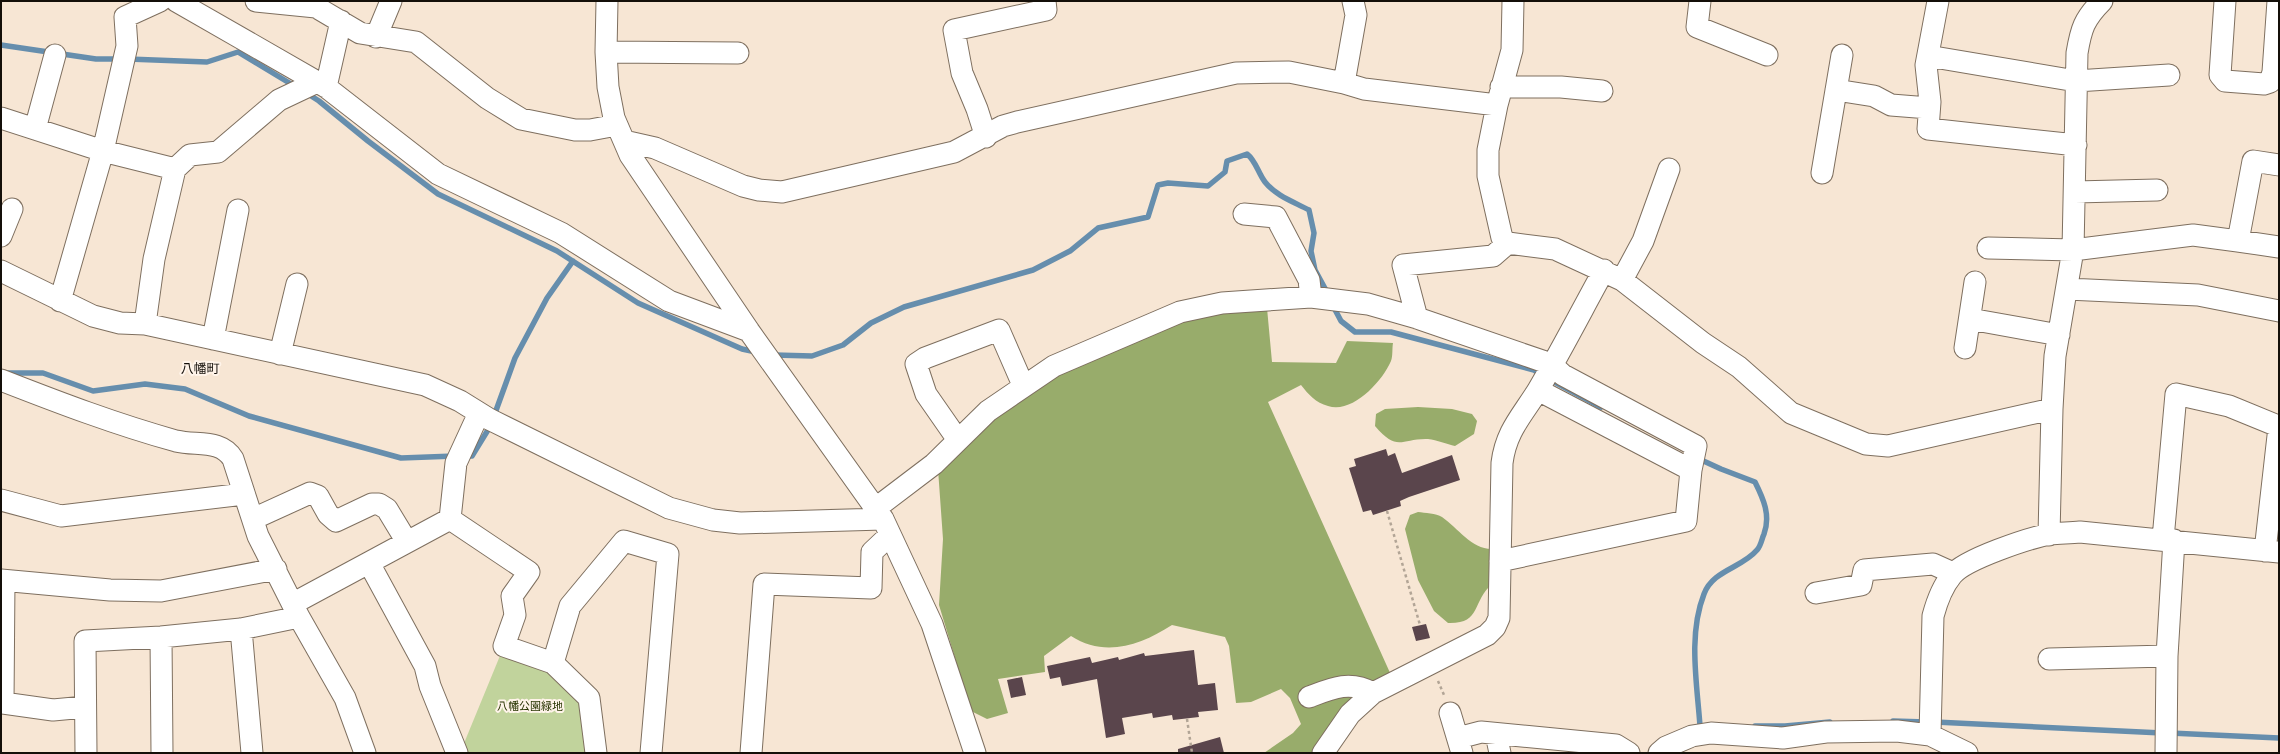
<svg xmlns="http://www.w3.org/2000/svg" width="2280" height="754" viewBox="0 0 2280 754" font-family="Helvetica,'Noto Sans JP',sans-serif">
  <style>
    .green { fill: #c1d39c }
    .forest { fill: #98ac6b }
    .lines { fill: none; stroke-linecap: round; stroke-linejoin: round }
    .stream { stroke: #668ead; stroke-width: 5.5 }
    .building { fill: #5a454c }
    .minor-casing { stroke: #7e6f5f; stroke-width: 23 }
    .path { stroke: #b2a596; stroke-width: 2.5; stroke-dasharray: 3 3; stroke-linecap: butt }
    .minor { stroke: #fff; stroke-width: 21 }
    .labels { text-anchor: middle; stroke-width: 4; stroke-linejoin: round; paint-order: stroke }
    .park-label { font-size: 11px; fill: #273300; stroke: #fff4ea }
    .quarter-label { font-size: 13px; fill: #140f09; stroke: #fff4ea }
  </style>
  <rect width="100%" height="100%" fill="#f7e6d4"/>
  <!-- green -->
  <path class="green" d="M504,646L589,698L596,753H460Z"/>
  <!-- forest -->
  <path class="forest" d="M1267,308L1272,362L1336,363L1347,341L1393,343C1392,348 1393,356 1391,361C1382,382 1352,414 1328,406C1316,403 1308,394 1301,385L1268,402L1391,675L1314,753H1264L1293,733L1301,724L1290,698L1281,689L1251,702L1236,703L1229,646L1225,637L1172,625C1141,645 1105,658 1071,636L1044,656L1045,672L998,679L1008,713L987,719L971,711L939,605L943,539L938,469L995,417L1058,373L1182,320L1225,311Z
    M1418,407L1452,409L1472,414L1477,421L1474,434L1455,446C1447,444 1437,440 1428,439C1401,438 1398,453 1375,426L1376,414L1385,409Z
    M1418,512C1425,513 1436,513 1442,517C1458,528 1472,550 1493,549V583C1471,602 1482,624 1448,623L1434,611L1418,580L1405,529L1410,515Z"/>
  <g class="lines">
    <!-- stream -->
    <path class="stream" d="M1,45L96,59H120
      M128,59L207,62L238,52L296,87
      M305,92L319,101L368,141L438,194L557,251L638,303L742,349L756,352
      M1332,304L1341,321L1355,332H1391L1534,370L1541,375
      M774,355L812,356L843,345L871,323L904,307L1033,270L1070,251L1098,228L1148,217L1158,185L1168,183L1208,186L1225,172L1227,161L1247,154C1256,161 1258,173 1265,182C1276,196 1294,202 1309,210L1314,233L1311,251L1315,270L1328,294
      M6,373H43L93,391L145,384L185,389L249,416L401,458L455,456
      M1549,379L1601,407
      M494,416L515,358L547,298L573,261
      M463,456H472L491,425
      M1697,458L1721,469L1755,482C1763,498 1771,515 1764,534C1762,538 1761,546 1757,550C1742,568 1713,570 1704,594C1688,635 1697,683 1700,726H1704
      M1893,721L1926,722
      M1935,722L2162,733
      M1755,726H1785L1830,722
      M2170,733L2279,738"/>
  </g>
  <!-- building -->
  <path class="building" d="M1386,449L1388,456L1395,453L1402,473L1452,455L1460,480L1409,497L1400,501L1401,506L1373,515L1371,510L1363,512L1349,468L1356,466L1354,459Z
    M1426,624L1430,638L1416,641L1412,627Z
    M1194,650L1198,685L1215,683L1218,710L1198,712L1199,717L1173,720L1172,715L1153,718L1152,713L1122,718L1125,734L1106,738L1097,679L1062,686L1060,677L1050,679L1047,666L1090,657L1092,663L1118,657L1119,660L1144,653L1145,656Z
    M1022,677L1026,695L1011,698L1007,680Z
    M1220,737L1224,753H1178V749Z"/>
  <g class="lines">
    <defs>
      <path id="minor" d="M176,1L326,87L438,174L561,233L669,301L749,331
        M256,1L316,7L360,33L416,42L487,98L521,119L575,130H590L617,125
        M607,1L606,52L608,87L614,118L630,155L749,331L883,519L932,624L975,753
        M1513,1L1512,50L1497,105L1488,150V176L1502,238L1508,243L1555,249L1622,280L1703,343L1739,367L1791,413L1866,444L1888,446L2052,409L2055,356L2073,250L2077,53C2081,29 2084,19 2102,1
        M1700,1L1697,27L1767,55
        M1938,1L1926,65L1930,102L1928,129L2076,145
        M2225,1L2220,75L2225,81L2264,84L2270,82L2273,72L2278,1
        M376,37L391,1
        M606,52L738,53
        M1928,56L2076,81L2169,75
        M1344,83L1356,15L1353,1
        M326,87L341,21
        M1501,87H1561L1602,91
        M1836,90L1874,96L1891,105L1929,108
        M1,118L103,151L175,169L154,259L145,324
        M35,129L55,55
        M986,137L977,109L962,73L954,30L1046,10L1045,1
        M624,141L655,148L743,186L759,190L782,192L954,152L1003,126L1017,122L1236,73L1289,72L1344,83L1364,89L1497,105
        M2279,165L2253,161L2238,241L2279,247
        M175,169L190,155L218,152L279,100L317,82
        M1822,173L1842,55
        M2075,192L2157,190
        M1244,214L1276,217L1309,280L1311,297
        M1,236L12,209
        M1988,248L2073,250L2193,235L2238,241
        M1,271L93,316L120,323L145,324L425,385L460,401L489,419L669,508L713,520L740,523L883,519
        M1622,280L1643,241L1669,169
        M2067,289L2198,295L2279,311
        M60,301L103,151L127,46L125,17L160,1
        M1417,318L1403,265L1493,256L1508,243
        M1970,319L2059,335
        M213,339L238,210
        M1965,348L1975,282
        M280,354L297,284
        M1,380C60,403 115,424 176,441C197,446 221,439 233,459L258,536L299,617L345,698L365,753
        M1538,390L1691,470
        M958,440L926,394L916,364L925,358L999,330L1023,385
        M1,500L61,516L244,494
        M876,508L934,464L988,411L1054,366L1180,312L1222,303L1311,297L1368,304L1417,318L1551,364L1563,375L1696,446L1691,470L1686,521L1500,561
        M253,519L310,493L318,496L328,514L336,521L372,504H379L387,509L407,542
        M450,519L529,572L512,596L515,615L504,646L553,663L589,698L596,753
        M2049,535L2052,409
        M2163,539L2176,394L2229,406L2278,426
        M2265,551L2279,427
        M369,563L425,666L430,686L457,753
        M1,580L110,590L161,591L276,569
        M4,581L3,703L53,710L85,707
        M1816,593L1861,585L1864,570L1933,564L1953,573
        M294,603L450,519L456,463L479,413
        M241,629L252,753
        M161,637L162,753
        M2049,659L2167,656
        M553,663L570,606L624,541L668,554L651,753
        M1309,697C1332,688 1350,680 1373,693
        M1450,713L1462,753
        M1496,734L1500,753
        M1930,735L1933,616C1937,601 1942,587 1952,575C1965,559 2029,538 2050,534C2060,533 2070,533 2080,532L2279,552
        M1458,738L1481,732L1616,745L1629,753
        M86,753L85,641L161,637L241,629L299,617
        M751,753L764,584L871,588L872,552L890,535
        M1323,753L1350,714L1373,693L1487,635L1495,627L1499,618L1502,463C1506,431 1522,416 1538,390C1561,351 1582,310 1604,270
        M1659,753L1666,747L1692,736L1711,733L1783,738L1826,732L1897,731L1930,735L1967,753
        M2166,753L2167,656L2174,540"/>
    </defs>
    <!-- minor casing -->
    <use href="#minor" class="minor-casing"/>
    <!-- path -->
    <path class="path" d="M1387,511L1420,625
      M1438,681L1444,695
      M1187,719L1192,753"/>
    <!-- minor -->
    <use href="#minor" class="minor"/>
  </g>
  <g class="labels">
    <!-- park labels -->
    <g class="park-label">
      <text x="530" y="710">八幡公園緑地</text>
    </g>
    <!-- quarter labels -->
    <g class="quarter-label">
      <text x="200" y="373">八幡町</text>
    </g>
  </g>
  <!-- border -->
  <rect width="2280" height="754" fill="none" stroke="#140f09" stroke-width="4"/>
</svg>
